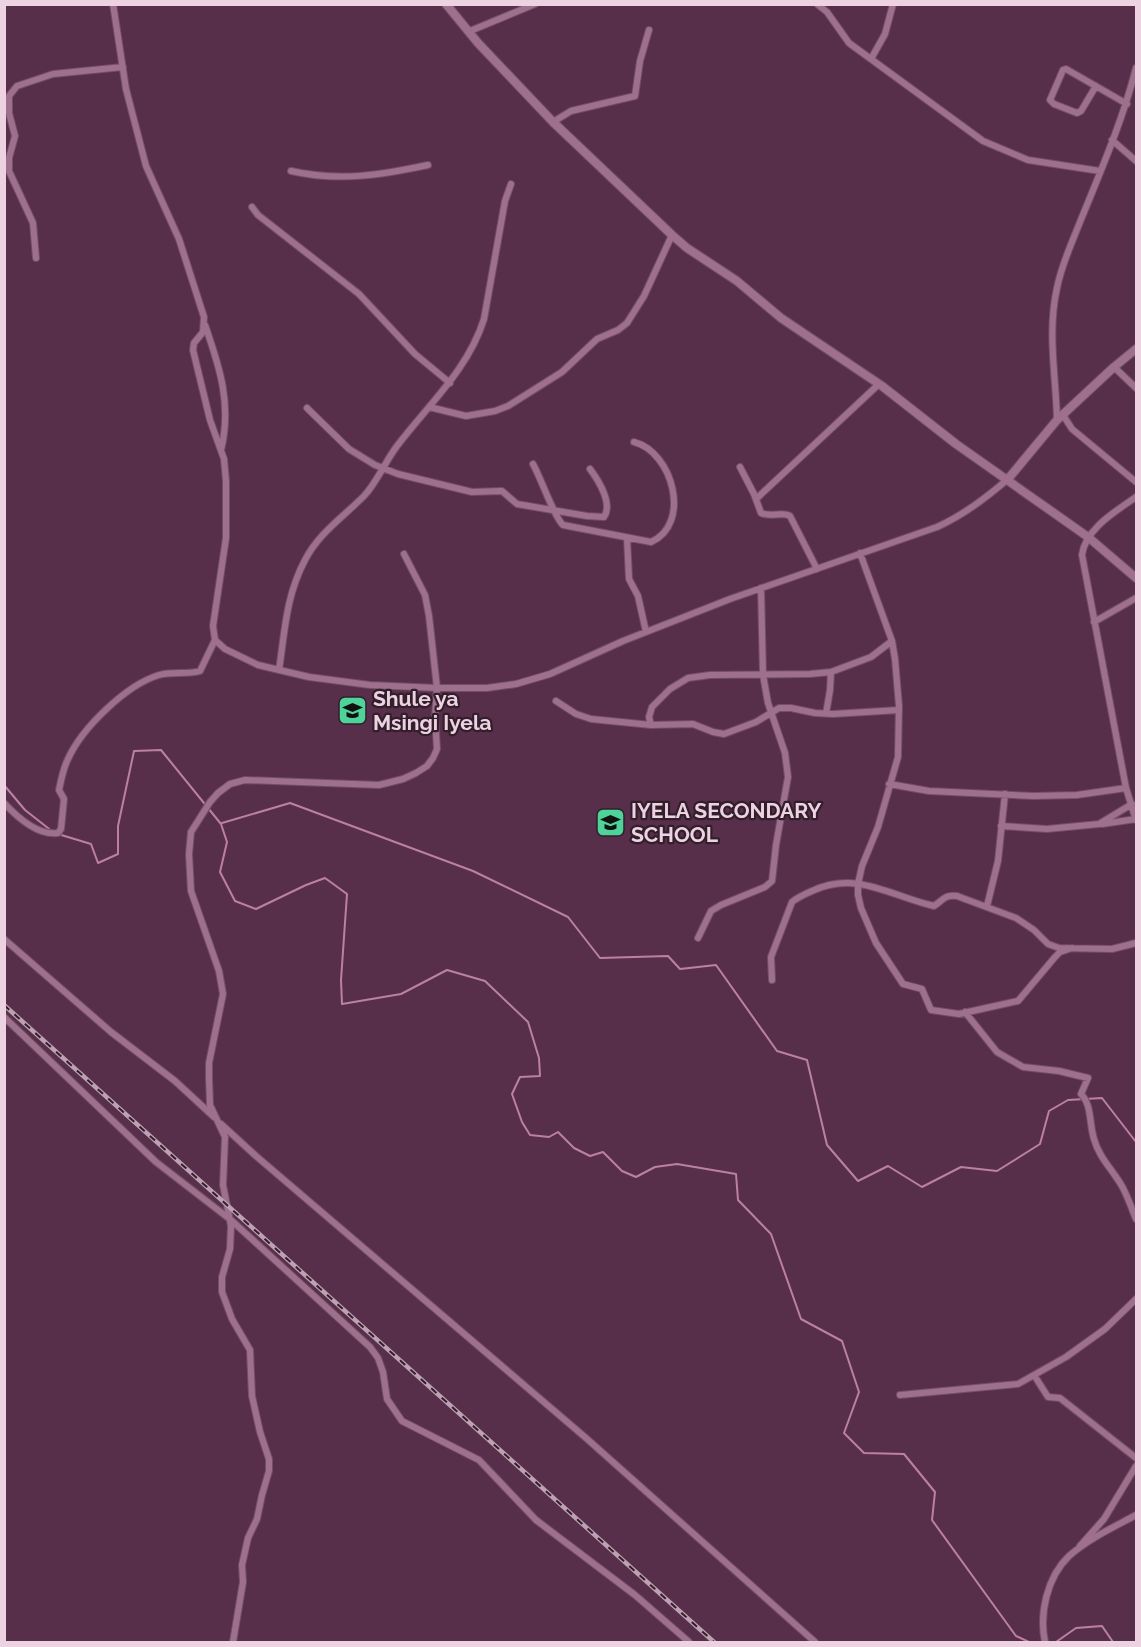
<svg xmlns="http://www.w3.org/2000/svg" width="1141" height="1647" viewBox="0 0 1141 1647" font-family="Raleway,sans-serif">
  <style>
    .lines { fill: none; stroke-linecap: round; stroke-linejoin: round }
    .stream { stroke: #bc80a6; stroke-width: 2 }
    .minor-casing { stroke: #714f65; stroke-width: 8 }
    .tertiary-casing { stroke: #714f65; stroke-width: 10 }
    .minor { stroke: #9e708d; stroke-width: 6 }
    .tertiary { stroke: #9e708d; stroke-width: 8 }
    .rail-casing { stroke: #bea0b3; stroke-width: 4.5 }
    .rail { stroke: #321f2b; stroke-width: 2; stroke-dasharray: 7; stroke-linecap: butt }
    .labels { text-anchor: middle; stroke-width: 4.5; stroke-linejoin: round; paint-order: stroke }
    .poi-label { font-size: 21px; font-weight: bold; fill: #edd3e2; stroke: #321f2b; text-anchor: start }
  </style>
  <rect width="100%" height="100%" fill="#582f4a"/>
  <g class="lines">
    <!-- stream -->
    <path class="stream" d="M4,785L25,810L53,832
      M222,823L290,803L473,871L568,917L600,958L668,956L680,969L716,965L777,1051L807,1060L827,1145L858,1181L888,1166L922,1187L961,1167L997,1171L1040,1144L1049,1111L1068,1100L1102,1098L1136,1142
      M58,834L91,844L98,863L118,854V826L134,751L161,750L221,824L227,842L220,872L235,901L256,909L306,885L325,878L347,894L341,980L342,1004L401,994L447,970L485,981L528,1022L539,1058L540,1076L520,1077L512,1094L522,1122L530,1135L549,1137L558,1132L574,1148L590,1156L603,1152L622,1171L636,1177L655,1167L677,1164L736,1174L738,1200L771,1234L801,1319L842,1341L859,1392L844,1433L864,1453L904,1454L935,1492L932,1520L1016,1636L1029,1642
      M1056,1642L1076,1628L1102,1626L1113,1642"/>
    <defs>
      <path id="minor" d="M113,4L126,89L146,166L179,239L204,317L203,332L194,343L193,350L210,420L224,459L226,481V538L213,626L215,640L225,649L258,665L309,677L370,685L437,688H487L516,684L550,674L623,641L730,599L937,527C964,515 986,498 1008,479
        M817,4L827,12L849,43L983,141L1028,160L1100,171
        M470,31L535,4
        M871,59L885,34L893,4
        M1096,86L1081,111L1077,113L1054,104L1050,100L1063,70L1066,69L1127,104
        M553,122L571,111L635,96L640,61L649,30
        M1112,140L1136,161
        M291,171C339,182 381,175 428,165
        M252,207L258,215L359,294L415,354L450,383
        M36,258L33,223L9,171V158L15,136L9,113V96L17,86L53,74L123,67
        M205,325C220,368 232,405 221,450
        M1114,367L1136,388
        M429,407L466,416L495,411L508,406L562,372L597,339L618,330L627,323L644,296L672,235
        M307,408L349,449L375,465L398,474L472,492L502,491L517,504L587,516L604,517C613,504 599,481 590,469
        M1063,415L1072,429L1136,482
        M1057,420C1056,376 1047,332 1057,288C1061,267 1070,247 1078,227C1099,175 1122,123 1136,68
        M533,464C541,478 554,517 563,525L651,542C692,524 673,452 634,442
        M740,467L754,494L761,513C771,518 782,511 790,516L817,569
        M1136,497C1116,511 1085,529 1082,555L1126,788L1136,820
        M756,499L879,384
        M627,538L629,579L638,596L646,632
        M860,553L892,641L895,659L899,706L898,757L878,827L862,866L858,884V895L861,908L876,943L903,984L922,989L931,1010L959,1014L1018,1001L1055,957L1060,952L1072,948
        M1094,622L1136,598
        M279,670C285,630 286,596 305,560C319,533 343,517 364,496C377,482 385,462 397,446C428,405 468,370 484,319L505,201L511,184
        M556,701L576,714L591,719L651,725L693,724L713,732L724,734L756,722L779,708H791L815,713L833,714L899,710
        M826,714L830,690L831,672
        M651,725L649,717L652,707L670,689L688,678L710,675L810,674L831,672L871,657L892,641
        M889,784L929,791L1034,796L1077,795L1126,788
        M4,803C17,817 38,836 58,833L61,829L64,799L59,790C61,780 63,769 68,759C82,728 126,685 159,675C172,671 187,675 200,671L215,640
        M1102,824L1136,819
        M1001,826L1047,829L1099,824L1132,804
        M987,906L998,861L1005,794
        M698,938L711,911L721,905L765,887L772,881L776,845L788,777L785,753L768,703L763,675L761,588
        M4,939L111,1032L175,1081L214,1117
        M772,980L771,957L792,902C798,897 805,894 812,891C857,870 890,896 934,906C942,901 945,894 957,896L1016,918L1034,930L1048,944L1059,948L1112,949L1136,943
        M965,1012L997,1052L1023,1067L1059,1071L1088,1078L1081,1094C1092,1105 1089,1123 1094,1139C1099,1158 1114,1171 1123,1188C1128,1198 1132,1209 1136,1219
        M4,1017L156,1162L231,1220L370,1347L378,1358L383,1372L387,1399L402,1421L479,1460L536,1520L635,1595L689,1642
        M221,1124L256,1156L586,1438L815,1642
        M1034,1375L1048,1397L1060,1398L1136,1458
        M900,1395L1018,1384L1066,1357L1105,1329L1136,1299
        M1080,1546L1104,1519L1136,1466
        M233,1642L243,1582L242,1565L248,1538L257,1519L262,1495L269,1471V1459L260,1432L252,1396L250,1350L232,1319L222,1292V1277L230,1249L231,1226L223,1185L225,1137L210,1105L209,1078V1063L223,994L219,971L191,891L189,854L191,832L210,802L218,793L230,784L245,780L379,785L403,779L416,773L427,766L433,758L437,749L435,717L437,688L429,616L425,595L404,554
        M1045,1642C1039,1614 1047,1577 1069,1556C1088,1539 1114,1527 1136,1515"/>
      <path id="tertiary" d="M446,4L478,43L553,122L672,235L687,248L737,281L781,318L882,386L956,444L1088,537L1136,578
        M1008,479L1057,420L1114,367L1136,349"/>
    </defs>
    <!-- minor casing -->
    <use href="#minor" class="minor-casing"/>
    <!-- tertiary casing -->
    <use href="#tertiary" class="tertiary-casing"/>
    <!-- minor -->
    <use href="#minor" class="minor"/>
    <!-- tertiary -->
    <use href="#tertiary" class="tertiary"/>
    <defs>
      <path id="rail" d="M4,1005L714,1642"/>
    </defs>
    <!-- rail casing -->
    <use href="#rail" class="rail-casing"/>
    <!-- rail -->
    <use href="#rail" class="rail"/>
  </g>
  <!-- icons -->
  <defs>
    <symbol id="school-square" viewBox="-11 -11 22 22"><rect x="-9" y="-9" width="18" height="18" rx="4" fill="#4ed39a" stroke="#321f2b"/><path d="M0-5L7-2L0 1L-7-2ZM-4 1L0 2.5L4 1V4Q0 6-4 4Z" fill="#111"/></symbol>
  </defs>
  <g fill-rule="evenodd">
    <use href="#school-square" x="336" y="694" width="33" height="33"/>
    <use href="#school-square" x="594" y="806" width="33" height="33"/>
  </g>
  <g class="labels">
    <!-- poi labels -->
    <g class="poi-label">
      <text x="373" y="706">Shule ya<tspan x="373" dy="24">Msingi Iyela</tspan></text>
      <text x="631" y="818">IYELA SECONDARY<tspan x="631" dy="24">SCHOOL</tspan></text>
    </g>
  </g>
  <!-- border -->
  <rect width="1141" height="1647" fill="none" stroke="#edd3e2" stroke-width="12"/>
</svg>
